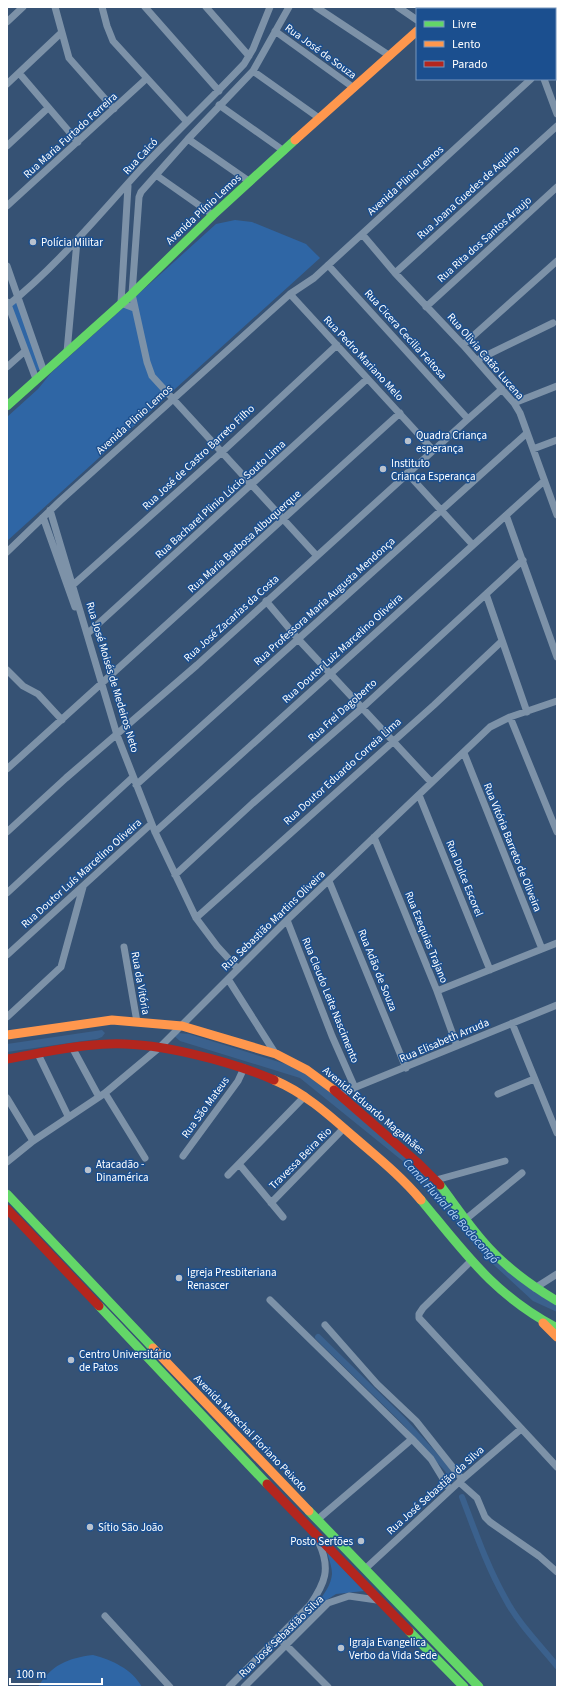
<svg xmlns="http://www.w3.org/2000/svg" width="564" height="1694" viewBox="0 0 564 1694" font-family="'Source Sans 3',sans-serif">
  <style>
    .green { fill: #2f66a5 }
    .water { fill: #3b618d }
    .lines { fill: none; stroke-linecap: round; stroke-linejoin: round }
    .canal { stroke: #3b618d; stroke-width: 6 }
    .street { stroke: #7d92a8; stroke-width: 7 }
    .fast { stroke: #63d668; stroke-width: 9 }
    .slow { stroke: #ff974d; stroke-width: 9 }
    .jam { stroke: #b3261e; stroke-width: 9 }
    .poi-dot { fill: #b9c2ce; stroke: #1b4f8f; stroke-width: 1.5 }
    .labels { text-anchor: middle; stroke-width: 3; stroke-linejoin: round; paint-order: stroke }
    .street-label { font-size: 11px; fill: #fff; stroke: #1b4f8f }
    .poi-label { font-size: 11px; fill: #fff; stroke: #1b4f8f; text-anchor: start }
    .water-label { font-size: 12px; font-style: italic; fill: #b5d3f5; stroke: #1b4f8f }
  </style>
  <rect width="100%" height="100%" fill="#365274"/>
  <!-- green -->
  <path class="green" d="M235,220L252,222L306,244L320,258L7,541V417L38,389L51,373L216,224Z
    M17,301L41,369L36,371L11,307Z
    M327,1552L364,1591L336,1594L325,1601L295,1630L293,1626C307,1612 330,1595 332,1574C332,1567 329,1559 327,1552Z
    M93,1655C112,1660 132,1669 142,1687H38C51,1665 68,1658 93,1655Z"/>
  <!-- water -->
  <path class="water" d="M102,1030L105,1033L102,1037L97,1039L7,1052V1044Z
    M178,1033L189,1034L302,1069L418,1165L487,1250L557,1305V1312L533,1301L483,1255L415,1171L300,1078L180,1041L173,1035Z"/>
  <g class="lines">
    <!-- canal -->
    <path class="canal" d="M318,1337L403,1420L448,1470L452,1479
      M462,1497C475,1531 487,1566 505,1598C518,1623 539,1644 557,1666"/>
    <!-- street -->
    <path class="street" d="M55,7L69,58L114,109
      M102,7L107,26L113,41L187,122
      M145,7L219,91
      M206,7L249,56
      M289,7L253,71L188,139L141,192L139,197L132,294L147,362L152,376L317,556
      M316,7L390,56
      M398,7L417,20
      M510,7L511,9
      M7,22L23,7
      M275,31L354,88
      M555,55L557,54
      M253,71L319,118
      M19,73L78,142
      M544,79L557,114
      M7,84L61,33
      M219,105L284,151
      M188,139L250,182
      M7,146L48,108
      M156,175L213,215
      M128,186L121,303L134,308
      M7,206L146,79
      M362,234L395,273L463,345L514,403L520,413L557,515
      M328,265L468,419
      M7,266L44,372
      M395,273L557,126
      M290,294L314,278L531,79
      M7,302L36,379
      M7,306C57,266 97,217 140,170C174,134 210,100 244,64L253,49L270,7
      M426,307L557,187
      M463,345L557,261
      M67,352L77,241
      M477,360L553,323
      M7,367L25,351
      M514,403L557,386
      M533,449L557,440
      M407,473L472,544
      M50,510L117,735L155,832L196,918L217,946L238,969
      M506,515L557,657
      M43,517L75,607
      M7,552L60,501L290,294L433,450
      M73,585L222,452L337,345
      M486,594L527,712
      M266,601L299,640L431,782
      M87,634L367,379
      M7,670L23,686L38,694L62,720
      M510,717L557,832
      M464,753L542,949
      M7,769L400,413
      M136,785L527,433
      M419,795L490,970
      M7,832L66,778L197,665L468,419L502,389
      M155,832L544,481
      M374,837L437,991L457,1046
      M175,875L253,803L362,708L523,560
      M329,881L406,1068
      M7,893L133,777
      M196,918L434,705L502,641
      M287,920L332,1036L355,1088
      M124,947L137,1022
      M7,955L151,824
      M228,979L275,1053
      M437,991L557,943
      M7,1017L61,967L83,887
      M512,1023L557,1133
      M73,1049L99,1097
      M38,1054L68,1116
      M105,1093L145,1158
      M339,1094L557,1005
      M498,1094L534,1079
      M7,1098L33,1141
      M183,1156L238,1081L244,1068
      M7,1162L33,1141L105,1093L160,1047L287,920L490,727L510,717L557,701
      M239,1164L283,1217
      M228,1175L305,1096
      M436,1180L505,1161
      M271,1203L344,1128
      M466,1219L522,1173
      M470,1262L423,1308L419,1314V1318L557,1467
      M535,1288L557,1274
      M270,1300L412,1439L431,1459L450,1490
      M325,1325L377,1384L416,1421L462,1479
      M459,1482L477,1498L485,1517L490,1522L539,1556L557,1572
      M317,1520L412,1439
      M365,1569L459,1482L521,1429
      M105,1616L170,1687
      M278,1637L328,1687
      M229,1687L310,1605C325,1583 331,1569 319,1543
      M244,1687L328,1603L349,1596L377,1600"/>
    <!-- fast -->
    <path class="fast" d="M7,406L132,294L213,215L295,140
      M440,1185C456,1206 471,1229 489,1248C509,1270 532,1286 557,1301
      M7,1194L153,1348
      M421,1200C465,1253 494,1295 557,1328
      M99,1306L267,1484
      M309,1511L479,1687
      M409,1631L464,1687"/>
    <!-- slow -->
    <path class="slow" d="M295,140L417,31
      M7,1035L112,1020L182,1026L276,1054L307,1070L334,1090
      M274,1080C305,1093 329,1115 354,1137C377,1157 401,1176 421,1200
      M543,1323L557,1337
      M153,1348L309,1511"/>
    <!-- jam -->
    <path class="jam" d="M441,9L443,7
      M7,1059C41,1053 75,1045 109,1044C157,1042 230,1061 274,1080
      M334,1090L419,1164L440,1185
      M7,1209L99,1306
      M267,1484L409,1631"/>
  </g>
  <!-- markers -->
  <g class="poi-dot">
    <circle cx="33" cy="242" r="4"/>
    <circle cx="408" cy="441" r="4"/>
    <circle cx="383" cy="469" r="4"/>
    <circle cx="88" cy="1170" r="4"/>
    <circle cx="179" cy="1278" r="4"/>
    <circle cx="71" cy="1360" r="4"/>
    <circle cx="90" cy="1527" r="4"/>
    <circle cx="361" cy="1541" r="4"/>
    <circle cx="341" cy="1648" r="4"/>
  </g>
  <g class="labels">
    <!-- street labels -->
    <g class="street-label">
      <text transform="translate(321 51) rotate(36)" y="4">Rua José de Souza</text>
      <text transform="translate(70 135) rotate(-42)" y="4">Rua Maria Furtado Ferreira</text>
      <text transform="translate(140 156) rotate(-47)" y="4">Rua Caicó</text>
      <text transform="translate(405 180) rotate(-42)" y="4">Avenida Plinio Lemos</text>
      <text transform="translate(468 192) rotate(-42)" y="4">Rua Joana Guedes de Aquino</text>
      <text transform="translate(203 209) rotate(-43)" y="4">Avenida Plínio Lemos</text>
      <text transform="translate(484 239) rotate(-42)" y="4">Rua Rita dos Santos Araujo</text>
      <text transform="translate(406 334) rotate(48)" y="4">Rua Cicera Cecilia Feitosa</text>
      <text transform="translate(486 356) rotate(49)" y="4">Rua Olivia Catão Lucena</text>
      <text transform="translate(364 358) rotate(47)" y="4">Rua Pedro Mariano Melo</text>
      <text transform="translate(134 419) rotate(-42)" y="4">Avenida Plinio Lemos</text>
      <text transform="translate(198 457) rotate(-43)" y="4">Rua José de Castro Barreto Filho</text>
      <text transform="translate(220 499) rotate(-42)" y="4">Rua Bacharel Plinio Lúcio Souto Lima</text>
      <text transform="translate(244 541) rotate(-42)" y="4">Rua Maria Barbosa Albuquerque</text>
      <text transform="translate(324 601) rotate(-42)" y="4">Rua Professora Maria Augusta Mendonça</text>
      <text transform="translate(231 618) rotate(-42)" y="4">Rua José Zacarias da Costa</text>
      <text transform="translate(342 648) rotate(-42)" y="4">Rua Doutor Luiz Marcelino Oliveira</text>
      <text transform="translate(113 677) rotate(73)" y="4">Rua José Moisés de Medeiros Neto</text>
      <text transform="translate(342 710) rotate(-42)" y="4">Rua Frei Dagoberto</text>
      <text transform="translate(342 771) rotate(-42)" y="4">Rua Doutor Eduardo Correia Lima</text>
      <text transform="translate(513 847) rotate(68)" y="4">Rua Vitória Barreto de Oliveira</text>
      <text transform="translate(81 873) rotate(-42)" y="4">Rua Doutor Luís Marcelino Oliveira</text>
      <text transform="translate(465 878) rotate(68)" y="4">Rua Dulce Escorel</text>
      <text transform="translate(273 920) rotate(-44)" y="4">Rua Sebastião Martins Oliveira</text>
      <text transform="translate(427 937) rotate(68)" y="4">Rua Ezequias Trajano</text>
      <text transform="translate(378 970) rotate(68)" y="4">Rua Adão de Souza</text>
      <text transform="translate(141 983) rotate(80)" y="4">Rua da Vitória</text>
      <text transform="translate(331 1000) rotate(68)" y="4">Rua Cleudo Leite Nascimento</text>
      <text transform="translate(444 1040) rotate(-23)" y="4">Rua Elisabeth Arruda</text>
      <text transform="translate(205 1107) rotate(-54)" y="4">Rua São Mateus</text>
      <text transform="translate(374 1110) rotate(40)" y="4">Avenida Eduardo Magalhães</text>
      <text transform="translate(300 1158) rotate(-45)" y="4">Travessa Beira Rio</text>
      <text transform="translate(251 1433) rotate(46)" y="4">Avenida Marechal Floriano Peixoto</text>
      <text transform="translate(435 1490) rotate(-42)" y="4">Rua José Sebastião da Silva</text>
      <text transform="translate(281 1636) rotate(-44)" y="4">Rua José Sebastião Silva</text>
    </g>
    <!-- poi labels -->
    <g class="poi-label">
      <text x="41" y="246">Polícia Militar</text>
      <text x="416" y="439">Quadra Criança<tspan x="416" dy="13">esperança</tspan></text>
      <text x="391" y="467">Instituto<tspan x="391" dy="13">Criança Esperança</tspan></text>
      <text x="96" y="1168">Atacadão -<tspan x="96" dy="13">Dinamérica</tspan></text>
      <text x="187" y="1276">Igreja Presbiteriana<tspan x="187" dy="13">Renascer</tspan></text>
      <text x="79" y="1358">Centro Universitário<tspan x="79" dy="13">de Patos</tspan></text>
      <text x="98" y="1531">Sítio São João</text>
      <text x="353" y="1545" text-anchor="end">Posto Sertões</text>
      <text x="349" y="1646">Igraja Evangelica<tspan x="349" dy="13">Verbo da Vida Sede</tspan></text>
    </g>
    <!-- water labels -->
    <g class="water-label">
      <text transform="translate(451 1211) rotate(48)" y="4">Canal Fluvial de Bodocongó</text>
    </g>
  </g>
  <!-- border -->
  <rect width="564" height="1694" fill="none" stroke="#ffffff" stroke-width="16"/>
  <!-- legend -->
  <rect x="416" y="8" width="140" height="72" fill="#1b4f8f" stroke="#7695bc"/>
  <rect x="424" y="21" width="20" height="6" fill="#63d668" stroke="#7695bc"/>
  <text x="452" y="28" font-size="12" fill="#ffffff">Livre</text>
  <rect x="424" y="41" width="20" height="6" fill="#ff974d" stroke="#7695bc"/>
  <text x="452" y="48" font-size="12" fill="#ffffff">Lento</text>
  <rect x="424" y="61" width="20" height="6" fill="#b3261e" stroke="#7695bc"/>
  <text x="452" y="68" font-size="12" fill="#ffffff">Parado</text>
  <!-- scale -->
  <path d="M10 1678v6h92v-6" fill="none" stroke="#ffffff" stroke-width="2"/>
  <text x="16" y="1678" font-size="12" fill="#ffffff" stroke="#1b4f8f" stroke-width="3" paint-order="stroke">100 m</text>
</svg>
